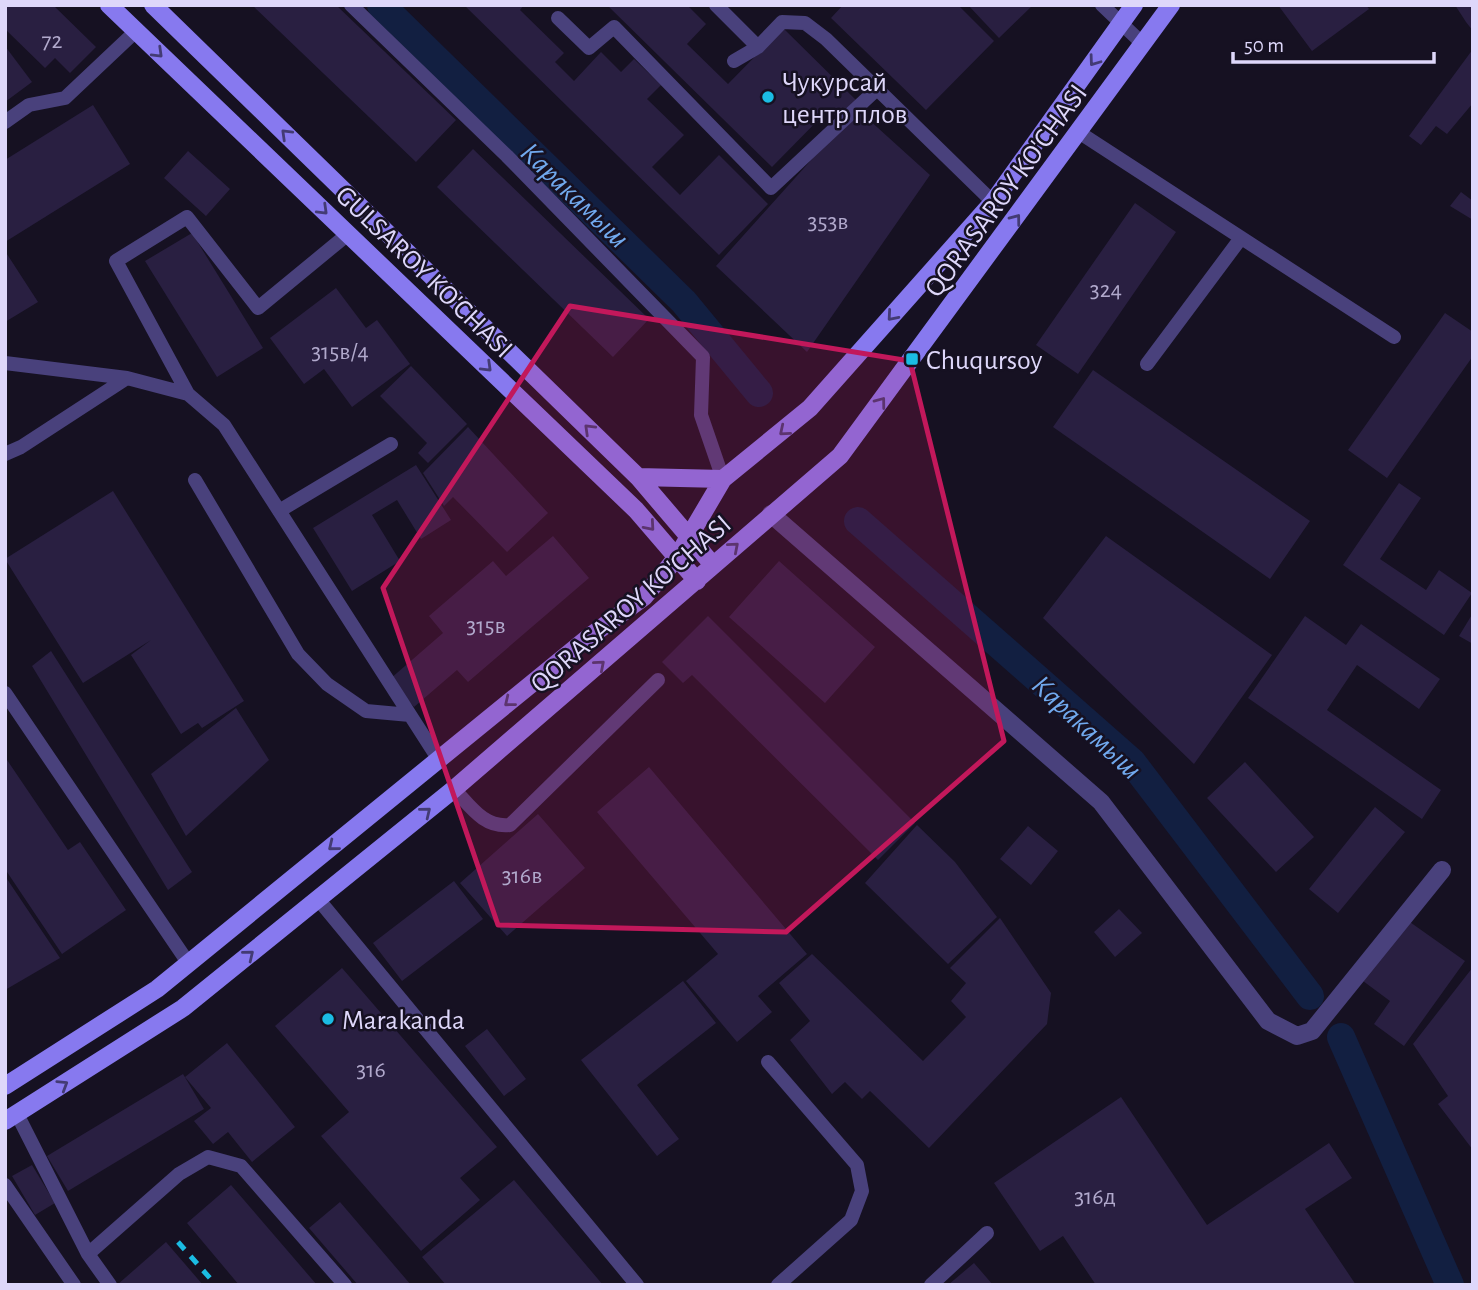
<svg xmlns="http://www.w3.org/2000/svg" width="1478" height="1290" viewBox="0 0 1478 1290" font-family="'Alegreya Sans',sans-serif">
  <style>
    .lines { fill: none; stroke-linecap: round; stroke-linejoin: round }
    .canal { stroke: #121f41; stroke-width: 28 }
    .building { fill: #291f41 }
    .service { stroke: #49417c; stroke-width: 14 }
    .minor { stroke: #49417c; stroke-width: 18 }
    .secondary { stroke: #8779ef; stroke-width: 18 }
    .rail { stroke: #1bbce3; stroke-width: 5; stroke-dasharray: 10 9; stroke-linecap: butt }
    .oneway { stroke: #433b74 }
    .marked { fill: #c2185b; fill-opacity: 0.2; stroke: #c2185b; stroke-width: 5; stroke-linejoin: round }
    .poi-dot { fill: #1bbce3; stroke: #161122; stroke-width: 2.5 }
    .labels { text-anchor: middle; stroke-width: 5; stroke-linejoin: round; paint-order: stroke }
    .number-label { font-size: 24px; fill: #b1a9cc }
    .poi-label { font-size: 28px; fill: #ded7fa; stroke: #161122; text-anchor: start }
    .street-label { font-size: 28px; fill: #ded7fa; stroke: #161122 }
    .water-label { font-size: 30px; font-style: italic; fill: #71a9ee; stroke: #161122 }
  </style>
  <rect width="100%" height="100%" fill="#161122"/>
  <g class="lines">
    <!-- canal -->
    <path class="canal" d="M381,5L684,302L759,393
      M858,521L1132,762L1310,996
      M1341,1037L1450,1285"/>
  </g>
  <!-- building -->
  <path class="building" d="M5,5H53L96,47L70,73L55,58L45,68L5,29Z
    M252,5H336L456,120L416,162Z
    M464,5H524L520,10L564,53L555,62L574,81L601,52L621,72L634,59L661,85L647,99L684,135L652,167L680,195L719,155L768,204L719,255Z
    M607,5H687L706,24L687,44L728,84L783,28L857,101L839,119L829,109L772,167Z
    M843,5H958L994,41L926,110L831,18Z
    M968,5H1033L999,38Z
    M1278,5H1366L1369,9L1312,51Z
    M1455,5H1473V31L1466,22Z
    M5,46L32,82L5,102Z
    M1473,49V103L1447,134L1436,126L1421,145L1409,136Z
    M93,105L130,164L5,242V160Z
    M857,109L930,175L807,352L716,266Z
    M473,149L649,319L613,357L437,187Z
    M188,151L230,189L206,216L164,178Z
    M1461,192L1473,201V220L1450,206Z
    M1135,203L1176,232L1078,374L1036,345Z
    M192,233L263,348L217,377L145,261Z
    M5,251L38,302L5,322Z
    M336,288L366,328L377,320L410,364L352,407L324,369L304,384L270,338Z
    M1445,313L1473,332V356L1387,478L1348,450Z
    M411,366L467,424L428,463L418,453L427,443L380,396Z
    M1093,370L1310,521L1270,579L1053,427Z
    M468,427L548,513L507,552L453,497L444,506L423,473Z
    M416,465L451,520L421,539L397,500L372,515L400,561L352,591L313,528Z
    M1399,483L1421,498L1380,559L1426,590L1439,570L1472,593L1444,635L1343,565Z
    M113,491L244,701L202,728L198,723L181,734L131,655L151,640L83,683L5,559Z
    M553,536L589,578L468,682L457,670L414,707L390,679L443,633L429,616L493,561L506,576Z
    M1106,536L1272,655L1194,764L1043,618Z
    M779,561L875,647L825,703L729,617Z
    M1473,613V644L1459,636Z
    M708,616L915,823L878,860L692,675L683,683L662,662Z
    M1305,616L1346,645L1361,624L1440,679L1419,709L1357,665L1327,710L1441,790L1422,819L1248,698Z
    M51,651L192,872L168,890L32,666Z
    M236,708L269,760L186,836L151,774Z
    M5,757L68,850L80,842L126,910L62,954L5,869Z
    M1245,762L1314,837L1276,872L1207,798Z
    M649,767L807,954L758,996L772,1012L737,1042L686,981L718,954L597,812Z
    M1375,807L1405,832L1338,913L1309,889Z
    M538,814L585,868L507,936L460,883Z
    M917,825L955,862L997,917L948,964L865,883Z
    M1028,826L1058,851L1031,885L1000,859Z
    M5,876L60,958L5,990Z
    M454,881L483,919L402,981L373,943Z
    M1119,909L1142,933L1115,957L1094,932Z
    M1000,918L1051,993L1047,1024L929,1148L870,1091L862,1099L845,1082L832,1094L790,1040L810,1021L779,983L812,954L923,1061L966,1017L951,1001L966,983L950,968Z
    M1407,920L1465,961L1404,1046L1374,1024L1390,1001L1363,981Z
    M1473,967V1150L1438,1104L1448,1096L1413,1044Z
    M342,968L497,1147L460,1178L480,1200L421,1251L321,1136L349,1112L275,1026Z
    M683,981L716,1023L637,1085L679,1139L657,1156L581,1060Z
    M487,1029L526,1079L504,1096L465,1046Z
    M227,1043L295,1127L252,1162L228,1132L213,1144L194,1121L211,1108L185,1077Z
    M183,1074L204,1109L68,1191L47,1156Z
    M1121,1097L1207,1225L1329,1143L1352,1178L1305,1209L1356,1285H1096L1063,1236L1040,1251L994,1183Z
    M32,1165L55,1203L35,1215L12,1176Z
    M514,1180L603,1285H446L422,1257Z
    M231,1185L317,1285H239L187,1223Z
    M340,1202L411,1285H358L309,1228Z
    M166,1242L203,1285H117Z
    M974,1263L993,1285H948Z"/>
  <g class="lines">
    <!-- service -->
    <path class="service" d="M351,5L507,156L703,357L701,415L723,479
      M716,5L758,47
      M1102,5L1143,44
      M558,18L589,48L614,27L771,188L877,89
      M734,61L758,47L782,22L805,23L826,39L993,202
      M5,122L29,105L65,98L136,31
      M1080,133L1394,337
      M5,363L127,378L188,394L224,425L439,760
      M1147,364L1241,238
      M188,394L116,261L187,217L258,308L348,234
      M5,454L21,447L127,378
      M195,480L298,654L327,684L366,711L410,715
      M279,511L391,444
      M5,693L189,964
      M454,789C471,807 484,828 510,825L658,680
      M318,899L637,1285
      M768,1062L857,1165L862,1191L851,1220L778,1285
      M17,1114L88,1254L110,1285
      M5,1185L74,1285
      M88,1254L179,1174L208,1157L241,1166L345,1285
      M931,1285L987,1233"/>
    <!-- minor -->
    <path class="minor" d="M771,514L1101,802L1268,1021L1297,1036L1312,1031L1442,870"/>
    <!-- secondary -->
    <path class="secondary" d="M109,5L636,510L697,581
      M153,5L638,477L713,565
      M638,477L723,479
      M5,1086L157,989L589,637L644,597L677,557L723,479L810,408L993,202L1134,5
      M5,1121L183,1008L454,789L840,456L1171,5"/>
    <!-- rail -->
    <path class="rail" d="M178,1242L216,1285"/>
  </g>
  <!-- one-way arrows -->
  <defs><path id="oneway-chevron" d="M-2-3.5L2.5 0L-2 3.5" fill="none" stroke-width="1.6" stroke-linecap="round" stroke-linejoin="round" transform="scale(1.75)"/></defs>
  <g class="oneway">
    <use href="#oneway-chevron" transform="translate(158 53) rotate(44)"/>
    <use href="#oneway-chevron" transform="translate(1094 61) rotate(126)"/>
    <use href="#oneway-chevron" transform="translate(286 134) rotate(-136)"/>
    <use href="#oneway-chevron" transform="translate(323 210) rotate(44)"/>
    <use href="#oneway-chevron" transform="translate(1016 219) rotate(-53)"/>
    <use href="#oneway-chevron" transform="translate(892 316) rotate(131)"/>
    <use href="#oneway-chevron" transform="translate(487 367) rotate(44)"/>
    <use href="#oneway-chevron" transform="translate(881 402) rotate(-53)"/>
    <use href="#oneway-chevron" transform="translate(589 429) rotate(-136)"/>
    <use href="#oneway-chevron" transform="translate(784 431) rotate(140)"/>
    <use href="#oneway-chevron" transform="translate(650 526) rotate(49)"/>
    <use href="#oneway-chevron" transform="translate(734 547) rotate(-41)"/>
    <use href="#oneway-chevron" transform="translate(600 665) rotate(-41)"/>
    <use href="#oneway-chevron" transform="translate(509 702) rotate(141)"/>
    <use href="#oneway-chevron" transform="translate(426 812) rotate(-39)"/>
    <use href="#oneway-chevron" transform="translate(333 846) rotate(141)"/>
    <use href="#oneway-chevron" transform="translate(249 955) rotate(-39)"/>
    <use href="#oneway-chevron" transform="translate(63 1085) rotate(-32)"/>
  </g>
  <!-- marked area -->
  <path class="marked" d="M570,306L910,361L1004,741L786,932L498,925L383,588Z"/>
  <!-- markers -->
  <g class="poi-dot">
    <circle cx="768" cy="97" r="7"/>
    <rect x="905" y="352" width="14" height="14" rx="3.5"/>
    <circle cx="328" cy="1019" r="7"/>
  </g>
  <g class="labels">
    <!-- number labels -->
    <g class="number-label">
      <text x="52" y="48">72</text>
      <text x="828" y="229">353в</text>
      <text x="1106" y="297">324</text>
      <text x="340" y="359">315в/4</text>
      <text x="486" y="633">315в</text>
      <text x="522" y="883">316в</text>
      <text x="371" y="1077">316</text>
      <text x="1095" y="1204">316д</text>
    </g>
    <!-- poi labels -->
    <g class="poi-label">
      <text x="782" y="91">Чукурсай<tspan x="782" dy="32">центр плов</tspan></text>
      <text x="926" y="369">Chuqursoy</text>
      <text x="342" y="1029">Marakanda</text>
    </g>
    <!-- street labels -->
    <g class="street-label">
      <text transform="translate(1005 190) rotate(-54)" y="10">QORASAROY KO'CHASI</text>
      <text transform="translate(425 271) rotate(44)" y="10">GULSAROY KO'CHASI</text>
      <text transform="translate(630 603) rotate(-41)" y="10">QORASAROY KO'CHASI</text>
    </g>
    <!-- water labels -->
    <g class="water-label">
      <text transform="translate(575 195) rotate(44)" y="10">Каракамыш</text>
      <text transform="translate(1087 727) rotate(43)" y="10">Каракамыш</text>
    </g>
  </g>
  <!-- border -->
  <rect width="1478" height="1290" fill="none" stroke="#ded7fa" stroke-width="14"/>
  <!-- scale -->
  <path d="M1233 52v10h201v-10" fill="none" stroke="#ded7fa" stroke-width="3.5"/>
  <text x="1244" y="52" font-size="21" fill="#ded7fa" stroke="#161122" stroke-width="5" paint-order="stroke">50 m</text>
</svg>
